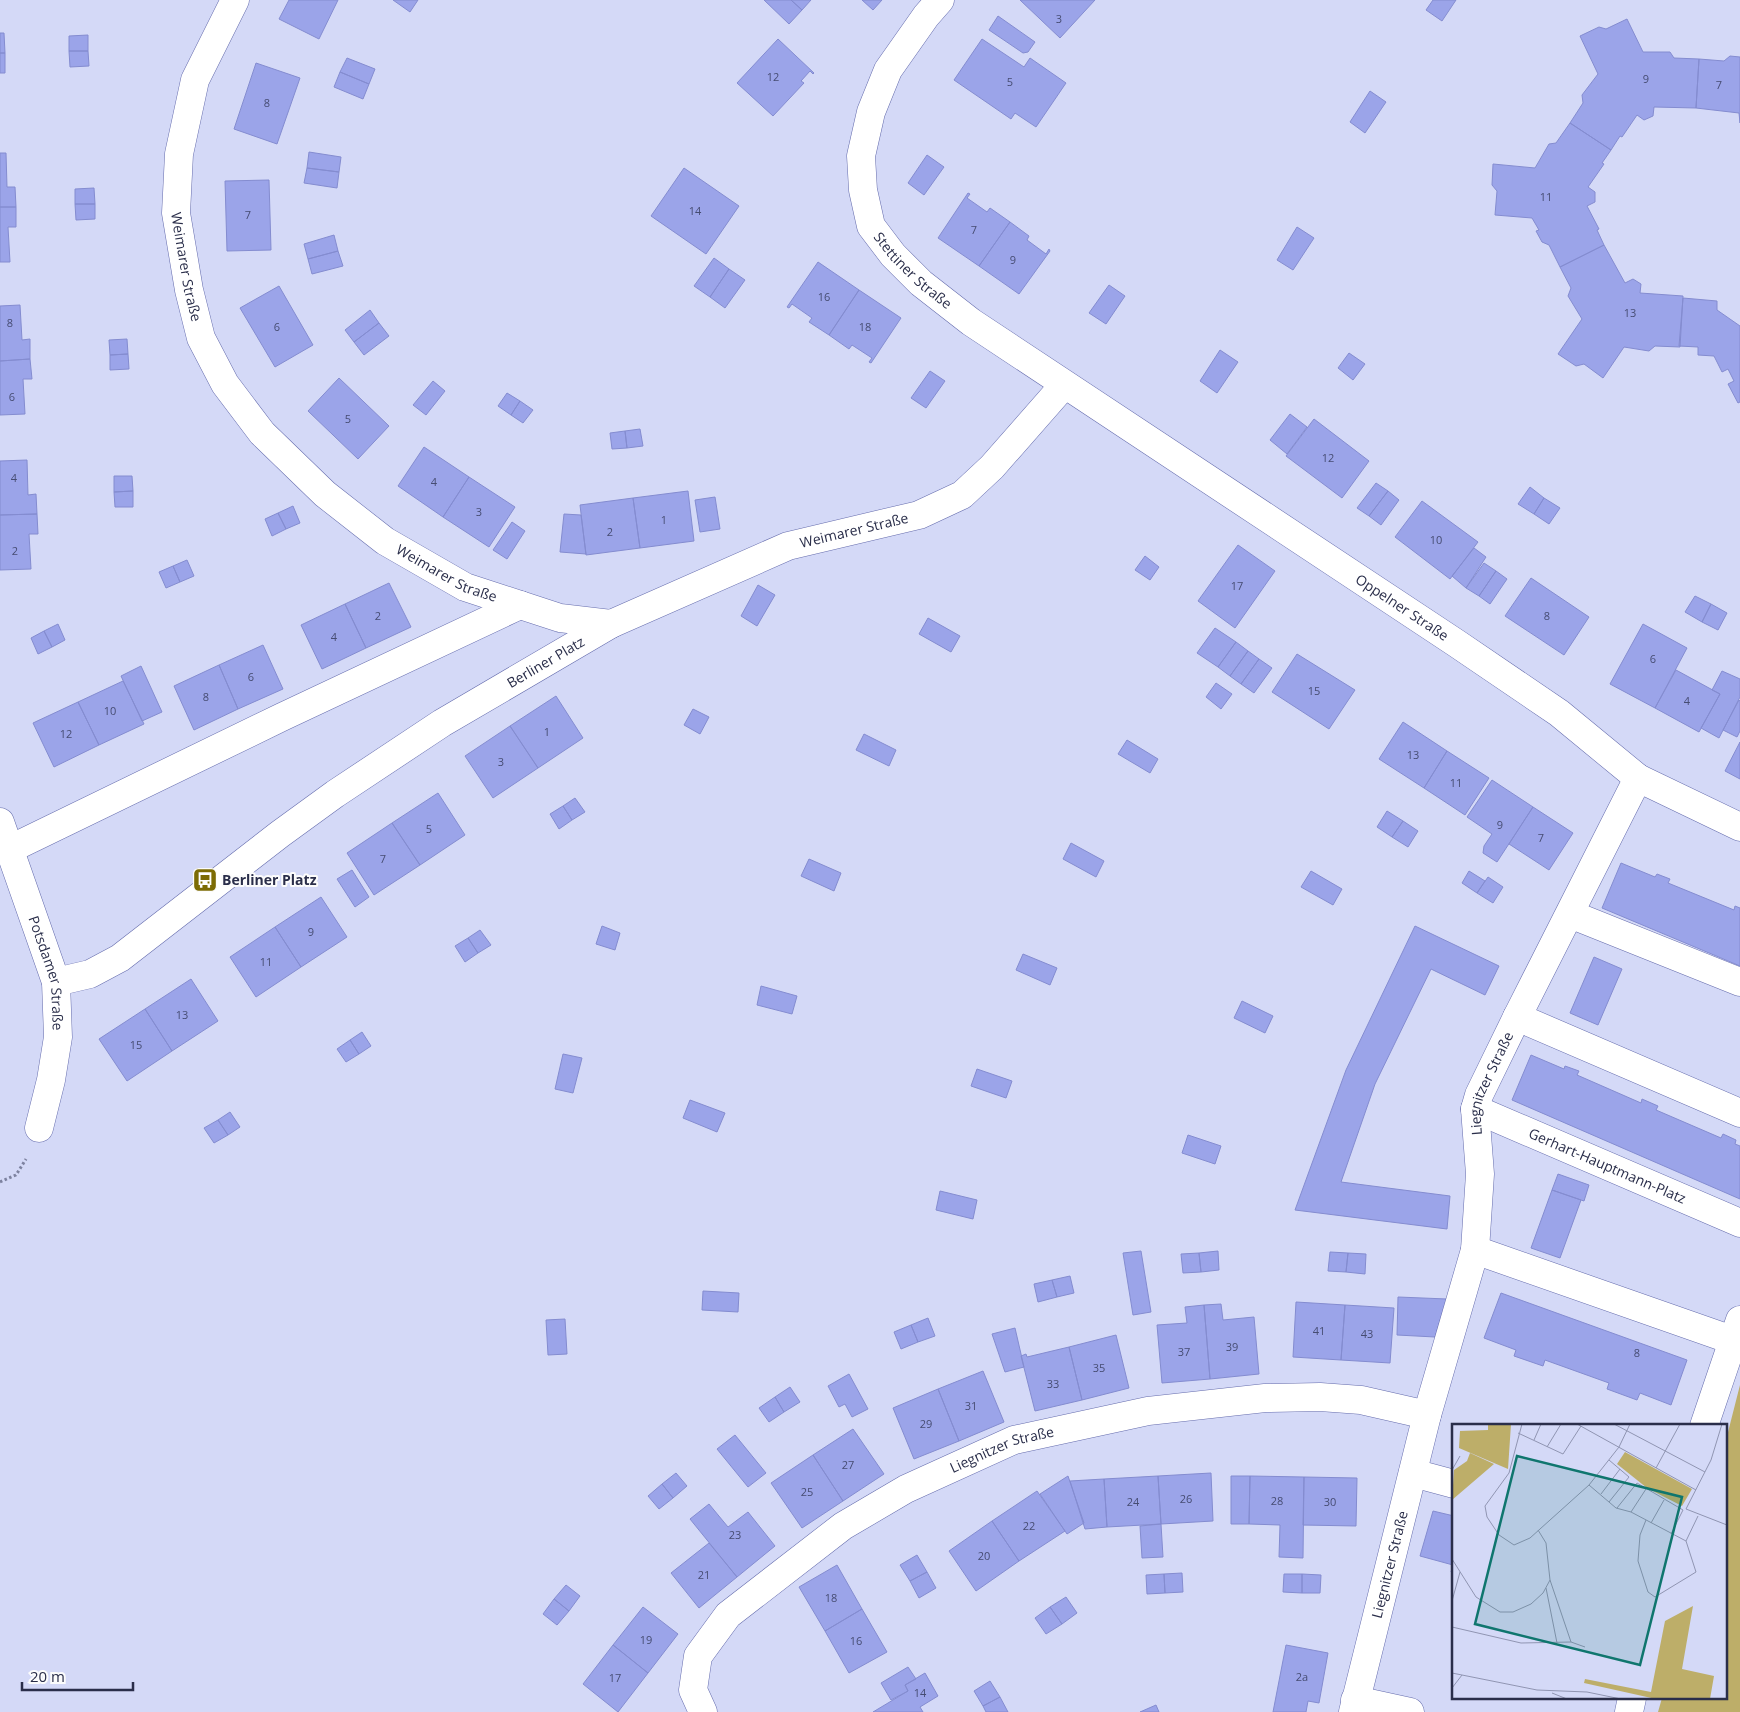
<svg xmlns="http://www.w3.org/2000/svg" width="1740" height="1712" viewBox="0 0 1740 1712" font-family="'Open Sans',sans-serif">
  <style>
    .green { fill: #bdae69 }
    .building { fill: #9ba4e9; stroke: #848cd0 }
    .lines { fill: none; stroke-linecap: round; stroke-linejoin: round }
    .minor-casing { stroke: #656cad; stroke-width: 29 }
    .path { stroke: #7d829f; stroke-width: 3; stroke-dasharray: 2.5 2.5; stroke-linecap: butt }
    .minor { stroke: #fff; stroke-width: 28 }
    .labels { text-anchor: middle; stroke-width: 4; stroke-linejoin: round; paint-order: stroke }
    .number-label { font-size: 11px; fill: #464c72 }
    .street-label { font-size: 14px; fill: #2a2e4a; stroke: #fcfcfc }
    .poi-label { font-size: 14px; font-weight: bold; fill: #2a2e4a; stroke: #fcfcfc; text-anchor: start }
    .inset-road { fill: none; stroke: #9095b2; stroke-width: 1 }
    .view { fill: #0f766e; fill-opacity: 0.15; stroke: #0f766e; stroke-width: 2.5 }
    .inset-edge { fill: none; stroke: #2a2e4a; stroke-width: 2.5 }
  </style>
  <rect width="100%" height="100%" fill="#d4d9f7"/>
  <!-- green -->
  <path class="green" d="M1740,1385V1712H1658L1662,1698H1726V1440Z"/>
  <!-- building -->
  <path class="building" d="M289,0H338L319,39L279,19Z
    M393,0H418L410,12Z
    M764,0H791L802,10L789,24Z
    M791,0H811L802,10Z
    M862,0H882L873,10Z
    M1020,0H1095L1060,38Z
    M1433,0H1456L1442,21L1426,10Z
    M998,16L1035,42L1028,52L1023,53L989,30Z
    M1627,19L1643,52H1670L1674,58L1699,59L1696,108L1654,107L1653,116L1644,120L1637,115L1622,137L1620,136L1611,150L1570,123L1583,103L1582,95L1598,74L1580,36L1599,27L1606,29Z
    M0,33H4L5,53H0Z
    M88,35V51H69V36Z
    M778,39L814,73L813,74L810,71L801,81L804,83L773,116L737,83Z
    M982,39L1024,67L1030,58L1066,83L1036,127L1015,113L1011,119L954,80Z
    M69,51H88L89,66L70,67Z
    M0,53H5V73H0Z
    M1730,56L1740,57V123L1739,113L1696,108L1699,59L1724,61Z
    M347,58L375,69L369,84L340,72Z
    M256,63L300,78L277,144L234,129Z
    M340,72L369,84L363,99L334,87Z
    M1370,91L1386,102L1365,133L1350,122Z
    M1570,123L1611,150L1602,163L1604,164L1588,187L1595,192V202L1587,206L1599,229L1597,230L1604,245L1560,267L1549,245L1542,242L1536,231L1539,230L1532,218L1495,215L1497,191L1492,185L1493,164L1535,168L1549,144L1556,143Z
    M309,152L341,157L339,172L307,168Z
    M0,153H6L7,187H15L16,207H0Z
    M927,155L944,167L924,195L908,183Z
    M307,168L339,172L337,188L304,183Z
    M684,168L739,206L706,254L651,216Z
    M269,180L271,250L227,251L225,181Z
    M94,188L95,204H75V189Z
    M968,193L970,194L967,198L987,212L990,208L1010,222L979,266L938,238Z
    M75,204H95V219L76,220Z
    M0,207H16V227H8L10,262H0Z
    M1010,222L1029,236L1027,240L1046,254L1049,249L1050,251L1019,294L979,266Z
    M1297,227L1314,238L1293,270L1277,260Z
    M334,235L338,251L308,259L304,244Z
    M1604,245L1625,283L1633,279L1641,284L1640,293L1683,296L1680,347L1655,346L1649,351L1624,347L1603,378L1584,364L1576,366L1558,354L1582,319L1568,296L1571,288L1560,267Z
    M338,251L343,266L312,274L308,259Z
    M714,258L729,269L710,297L694,286Z
    M818,262L859,290L829,335L809,322L812,318L792,304L789,308L787,307Z
    M729,269L745,280L725,308L710,297Z
    M1109,285L1125,296L1106,324L1089,313Z
    M279,286L313,345L275,367L240,308Z
    M859,290L901,318L871,363L869,362L872,358L852,345L849,349L829,335Z
    M1683,298L1717,301V310L1740,326V402L1738,403L1728,384L1734,381L1728,369L1722,372L1714,356L1698,355V347L1679,346Z
    M20,305L22,340L30,339V359L0,361V306Z
    M370,310L379,323L354,342L345,330Z
    M379,323L389,336L364,355L354,342Z
    M127,339L128,354L110,355L109,340Z
    M1220,350L1238,362L1217,393L1200,381Z
    M1349,353L1365,364L1353,380L1338,368Z
    M128,354L129,369L110,370V355Z
    M30,359L32,379H23L25,414L0,415V361Z
    M930,371L945,381L926,408L911,398Z
    M339,378L389,426L358,459L308,411Z
    M433,381L445,391L426,415L413,405Z
    M507,393L520,401L511,415L498,406Z
    M520,401L533,410L523,423L511,415Z
    M1290,414L1307,427L1287,454L1270,440Z
    M1314,419L1369,461L1342,498L1286,456Z
    M640,429L643,446L627,448L625,431Z
    M625,431L627,448L612,449L610,433Z
    M424,447L469,477L443,517L398,486Z
    M27,460L28,495L36,494L37,514L0,515V461Z
    M114,476H132L133,491L114,492Z
    M469,477L515,507L489,547L443,517Z
    M1376,483L1388,491L1369,516L1357,508Z
    M1530,487L1544,498L1534,514L1518,504Z
    M133,491V507H115L114,492Z
    M688,491L694,541L640,548L633,498Z
    M1388,491L1399,500L1381,525L1369,516Z
    M715,497L720,529L700,532L695,500Z
    M633,498L640,548L586,555L580,505Z
    M1544,498L1560,508L1549,524L1534,514Z
    M1422,501L1478,542L1450,579L1395,537Z
    M293,506L300,523L286,529L278,513Z
    M278,513L286,529L272,536L265,519Z
    M37,514L38,534H29L31,569L0,570V515Z
    M564,514L581,515L586,554L560,552Z
    M512,522L525,531L507,559L493,550Z
    M1238,545L1275,571L1235,628L1198,601Z
    M1474,548L1486,557L1466,588L1452,576Z
    M1145,556L1159,567L1150,580L1135,570Z
    M187,560L194,576L180,582L173,566Z
    M1484,563L1496,571L1479,596L1466,588Z
    M173,566L180,582L166,588L159,572Z
    M1496,571L1507,579L1490,604L1479,596Z
    M1531,578L1589,617L1564,655L1505,616Z
    M389,583L411,627L366,648L345,604Z
    M758,585L775,595L757,626L741,616Z
    M1695,596L1711,604L1702,622L1685,612Z
    M345,604L366,648L322,669L301,625Z
    M1711,604L1727,613L1718,630L1702,622Z
    M928,618L960,636L951,652L919,634Z
    M58,624L65,640L52,647L44,631Z
    M1643,624L1687,648L1655,708L1610,684Z
    M1215,628L1236,642L1218,667L1197,653Z
    M44,631L52,647L38,654L31,638Z
    M1236,642L1248,651L1230,676L1218,667Z
    M263,645L283,689L238,709L219,665Z
    M1248,651L1259,659L1241,684L1230,676Z
    M1297,654L1355,690L1329,729L1272,692Z
    M1259,659L1272,668L1254,693L1241,684Z
    M219,665L238,709L194,730L174,686Z
    M141,666L162,712L142,721L121,676Z
    M1676,670L1720,694L1699,732L1655,708Z
    M1722,671L1740,679V697L1719,738L1701,728L1720,694L1712,690Z
    M123,681L144,724L99,745L78,702Z
    M1216,683L1232,694L1221,709L1206,697Z
    M556,696L583,738L538,768L510,726Z
    M1739,700L1740,701V731L1737,737L1723,730Z
    M78,702L99,745L54,767L33,723Z
    M693,709L709,717L700,734L684,725Z
    M1403,722L1447,751L1424,788L1379,759Z
    M510,726L538,768L493,798L465,756Z
    M864,734L896,750L889,766L856,750Z
    M1127,740L1158,759L1150,773L1118,754Z
    M1740,742V779L1725,771Z
    M1447,751L1489,778L1465,815L1424,788Z
    M1492,780L1533,807L1497,862L1483,853L1484,846L1492,834L1467,817Z
    M438,793L465,835L420,865L392,823Z
    M575,798L585,812L572,820L563,806Z
    M563,806L572,820L559,829L550,814Z
    M1533,807L1573,833L1549,870L1509,844Z
    M1387,811L1403,821L1392,837L1377,827Z
    M1403,821L1418,831L1408,847L1392,837Z
    M392,823L420,865L374,895L347,853Z
    M1071,843L1104,861L1096,877L1063,859Z
    M809,859L841,873L834,891L801,876Z
    M1621,863L1655,877L1657,874L1670,879L1668,883L1734,910L1735,906L1740,908V966L1602,908Z
    M352,870L369,897L355,907L337,879Z
    M1311,871L1342,889L1333,905L1301,887Z
    M1469,871L1485,881L1477,893L1462,883Z
    M1488,877L1503,887L1493,903L1477,893Z
    M321,897L347,937L301,967L275,927Z
    M602,926L620,933L615,950L596,944Z
    M1415,926L1499,966L1485,995L1431,969L1375,1084L1341,1182L1450,1196L1447,1229L1295,1210L1346,1070Z
    M275,927L301,967L256,997L230,957Z
    M480,930L491,945L478,953L468,938Z
    M468,938L478,953L465,962L455,946Z
    M1023,954L1057,968L1050,985L1016,970Z
    M1594,957L1622,969L1598,1025L1570,1013Z
    M191,979L218,1021L172,1051L145,1009Z
    M761,986L797,996L792,1014L757,1005Z
    M1242,1001L1273,1016L1265,1033L1234,1018Z
    M145,1009L172,1051L127,1081L99,1039Z
    M362,1032L371,1046L359,1054L350,1040Z
    M350,1040L359,1054L346,1062L337,1049Z
    M563,1054L582,1058L573,1093L555,1089Z
    M1531,1055L1564,1069L1565,1066L1579,1071L1577,1075L1641,1103L1642,1099L1658,1106L1656,1110L1721,1138L1723,1134L1736,1140L1735,1144L1740,1146V1199L1512,1100Z
    M977,1069L1012,1081L1006,1098L971,1086Z
    M690,1100L725,1113L717,1132L683,1118Z
    M230,1112L240,1127L228,1135L218,1120Z
    M218,1120L228,1135L214,1143L204,1128Z
    M1188,1135L1221,1146L1215,1164L1182,1153Z
    M1558,1174L1589,1185L1584,1201L1552,1190Z
    M1552,1190L1581,1200L1560,1258L1531,1248Z
    M940,1191L977,1200L973,1219L936,1210Z
    M1141,1251L1151,1312L1133,1315L1123,1253Z
    M1218,1251L1219,1270L1201,1272L1199,1253Z
    M1330,1252L1348,1253L1346,1272L1328,1271Z
    M1199,1253L1201,1272L1183,1273L1181,1254Z
    M1348,1253L1366,1254L1365,1274L1346,1272Z
    M1070,1276L1074,1293L1057,1297L1052,1280Z
    M1052,1280L1057,1297L1038,1302L1034,1284Z
    M703,1291L739,1293L738,1312L702,1310Z
    M1501,1293L1687,1360L1671,1405L1640,1393L1637,1400L1607,1389L1609,1383L1545,1360L1543,1366L1514,1356L1516,1350L1484,1338Z
    M1398,1297L1447,1299L1435,1337L1397,1335Z
    M1296,1302L1345,1305L1341,1360L1293,1357Z
    M1221,1304L1223,1320L1254,1317L1259,1374L1210,1379L1204,1305Z
    M1204,1305L1210,1379L1162,1383L1157,1325L1187,1323L1185,1307Z
    M1345,1305L1394,1308L1390,1363L1341,1360Z
    M928,1318L935,1336L918,1342L911,1325Z
    M565,1319L567,1354L548,1355L546,1320Z
    M911,1325L918,1342L901,1349L894,1332Z
    M1015,1328L1024,1367L1005,1372L992,1334Z
    M1116,1335L1129,1388L1082,1400L1069,1347Z
    M1069,1347L1082,1400L1035,1411L1021,1356L1026,1354L1027,1357Z
    M983,1371L1004,1422L959,1441L938,1389Z
    M849,1374L868,1409L852,1417L845,1404L839,1407L828,1386Z
    M790,1387L800,1402L784,1412L775,1397Z
    M938,1389L959,1441L914,1459L893,1408Z
    M775,1397L784,1412L769,1422L759,1408Z
    M853,1429L884,1474L843,1501L813,1455Z
    M735,1435L766,1473L748,1487L717,1449Z
    M813,1455L843,1501L802,1528L771,1483Z
    M676,1473L687,1486L673,1498L662,1484Z
    M1211,1473L1213,1521L1161,1524L1158,1476Z
    M1068,1476L1084,1523L1067,1534L1040,1494Z
    M1158,1476L1161,1524L1107,1527L1104,1479Z
    M1231,1476H1250L1249,1524H1231Z
    M1250,1476L1304,1477L1303,1558L1279,1557L1280,1525L1249,1524Z
    M1304,1477L1357,1478L1356,1526L1303,1525Z
    M1104,1479L1107,1527L1085,1529L1070,1481Z
    M662,1484L673,1498L659,1509L648,1496Z
    M1037,1491L1065,1531L1019,1561L992,1521Z
    M709,1504L728,1527L748,1512L775,1546L737,1577L690,1519Z
    M1433,1511L1454,1516V1573L1451,1572L1453,1565L1420,1556Z
    M992,1521L1019,1561L976,1591L949,1551Z
    M1161,1524L1163,1557L1142,1558L1140,1526Z
    M709,1543L737,1577L699,1608L671,1573Z
    M917,1555L927,1572L910,1581L900,1565Z
    M837,1565L862,1609L825,1631L799,1587Z
    M927,1572L936,1588L919,1598L910,1581Z
    M1182,1573L1183,1592L1165,1593L1164,1574Z
    M1164,1574L1165,1593L1147,1594L1146,1575Z
    M1284,1574H1302V1593L1283,1592Z
    M1302,1574L1321,1575L1320,1593H1302Z
    M566,1585L580,1596L569,1611L554,1599Z
    M1066,1597L1077,1613L1062,1624L1050,1607Z
    M554,1599L569,1611L557,1625L543,1614Z
    M643,1607L678,1634L648,1673L613,1645Z
    M1050,1607L1062,1624L1046,1634L1035,1618Z
    M862,1609L887,1652L849,1673L825,1631Z
    M613,1645L648,1673L618,1712L583,1684Z
    M1286,1645L1328,1653L1319,1703L1308,1701L1306,1712H1273Z
    M908,1667L916,1679L905,1685L908,1691L891,1700L881,1683Z
    M925,1673L938,1696L920,1707L923,1712H873L908,1691L905,1685Z
    M990,1681L1000,1697L983,1706L974,1691Z
    M1000,1697L1008,1712H986L983,1706Z
    M1156,1705L1159,1712H1140Z"/>
  <g class="lines">
    <defs>
      <g id="minor">
        <path id="s1" d="M235,0L195,80L179,154L176,213L189,290L201,338L225,384L262,433L325,494L385,541L465,587L560,618L611,624"/>
        <path id="s2" d="M940,0L926,16L888,70L871,112L861,156L863,190L871,226L893,255L921,283L971,322L1456,643L1559,713L1638,778L1740,827"/>
        <path id="s3" d="M0,822L56,982L58,1037L51,1080L39,1128"/>
        <path d="M8,850L282,717L520,605"/>
        <path d="M1570,914L1740,982"/>
        <path id="s4" d="M56,982L90,974L120,958L280,834L335,794L442,723L611,624L788,546L919,515L962,495L992,467L1064,385"/>
        <path d="M1517,1017L1740,1113"/>
        <path id="s5" d="M1475,1109L1740,1223"/>
        <path d="M1475,1250L1732,1340"/>
        <path d="M1704,1426L1740,1320"/>
        <path d="M1413,1473L1454,1484"/>
        <path d="M1355,1700L1410,1712"/>
        <path id="s6" d="M703,1712L693,1690L698,1656L728,1615L843,1526L906,1489L1014,1440L1148,1411L1265,1398L1320,1397L1361,1400L1427,1415"/>
        <path id="s7" d="M1353,1712L1427,1415L1475,1250L1480,1174L1475,1109L1479,1095L1517,1017L1638,778"/>
        <path d="M1629,1712L1632,1698"/>
      </g>
    </defs>
    <!-- minor casing -->
    <use href="#minor" class="minor-casing"/>
    <!-- path -->
    <path class="path" d="M0,1182L16,1175L26,1159"/>
    <!-- minor -->
    <use href="#minor" class="minor"/>
  </g>
  <!-- icons -->
  <defs>
    <symbol id="bus-square" viewBox="-11 -11 22 22"><rect x="-9" y="-9" width="18" height="18" rx="4" fill="#7c6b04" stroke="#fcfcfc"/><path d="M-5-6H5V4H4V6H2V4H-2V6H-4V4H-5ZM-3.5-4V0h7V-4ZM-3.5 1.2v1.5H-2V1.2ZM2 1.2v1.5H3.5V1.2Z" fill="#fff"/></symbol>
  </defs>
  <g fill-rule="evenodd">
    <use href="#bus-square" x="191" y="866" width="28" height="28"/>
  </g>
  <g class="labels">
    <!-- number labels -->
    <g class="number-label">
      <text x="1059" y="23">3</text>
      <text x="773" y="81">12</text>
      <text x="1646" y="83">9</text>
      <text x="1010" y="86">5</text>
      <text x="1719" y="89">7</text>
      <text x="267" y="107">8</text>
      <text x="1546" y="201">11</text>
      <text x="695" y="215">14</text>
      <text x="248" y="219">7</text>
      <text x="974" y="234">7</text>
      <text x="1013" y="264">9</text>
      <text x="824" y="301">16</text>
      <text x="1630" y="317">13</text>
      <text x="10" y="327">8</text>
      <text x="277" y="331">6</text>
      <text x="865" y="331">18</text>
      <text x="12" y="401">6</text>
      <text x="348" y="423">5</text>
      <text x="1328" y="462">12</text>
      <text x="14" y="482">4</text>
      <text x="434" y="486">4</text>
      <text x="479" y="516">3</text>
      <text x="664" y="524">1</text>
      <text x="610" y="536">2</text>
      <text x="1436" y="544">10</text>
      <text x="15" y="555">2</text>
      <text x="1237" y="590">17</text>
      <text x="378" y="620">2</text>
      <text x="1547" y="620">8</text>
      <text x="334" y="641">4</text>
      <text x="1653" y="663">6</text>
      <text x="251" y="681">6</text>
      <text x="1314" y="695">15</text>
      <text x="206" y="701">8</text>
      <text x="1687" y="705">4</text>
      <text x="110" y="715">10</text>
      <text x="547" y="736">1</text>
      <text x="66" y="738">12</text>
      <text x="1413" y="759">13</text>
      <text x="501" y="766">3</text>
      <text x="1456" y="787">11</text>
      <text x="1500" y="829">9</text>
      <text x="429" y="833">5</text>
      <text x="1541" y="842">7</text>
      <text x="383" y="863">7</text>
      <text x="311" y="936">9</text>
      <text x="266" y="966">11</text>
      <text x="182" y="1019">13</text>
      <text x="136" y="1049">15</text>
      <text x="1319" y="1335">41</text>
      <text x="1367" y="1338">43</text>
      <text x="1232" y="1351">39</text>
      <text x="1184" y="1356">37</text>
      <text x="1637" y="1357">8</text>
      <text x="1099" y="1372">35</text>
      <text x="1053" y="1388">33</text>
      <text x="971" y="1410">31</text>
      <text x="926" y="1428">29</text>
      <text x="848" y="1469">27</text>
      <text x="807" y="1496">25</text>
      <text x="1186" y="1503">26</text>
      <text x="1277" y="1505">28</text>
      <text x="1133" y="1506">24</text>
      <text x="1330" y="1506">30</text>
      <text x="1029" y="1530">22</text>
      <text x="735" y="1539">23</text>
      <text x="984" y="1560">20</text>
      <text x="704" y="1579">21</text>
      <text x="831" y="1602">18</text>
      <text x="646" y="1644">19</text>
      <text x="856" y="1645">16</text>
      <text x="1302" y="1681">2a</text>
      <text x="615" y="1682">17</text>
      <text x="920" y="1697">14</text>
    </g>
    <!-- street labels -->
    <g class="street-label">
      <text dy="5" stroke="none"><textPath href="#s1" startOffset="279">Weimarer Straße</textPath></text>
      <text dy="5" stroke="none"><textPath href="#s2" startOffset="310">Stettiner Straße</textPath></text>
      <text dy="5" stroke="none"><textPath href="#s4" startOffset="925">Weimarer Straße</textPath></text>
      <text dy="5" stroke="none"><textPath href="#s1" startOffset="699">Weimarer Straße</textPath></text>
      <text dy="5" stroke="none"><textPath href="#s2" startOffset="905">Oppelner Straße</textPath></text>
      <text dy="5" stroke="none"><textPath href="#s4" startOffset="588">Berliner Platz</textPath></text>
      <text dy="5" stroke="none"><textPath href="#s3" startOffset="159">Potsdamer Straße</textPath></text>
      <text dy="5" stroke="none"><textPath href="#s7" startOffset="648">Liegnitzer Straße</textPath></text>
      <text dy="5" stroke="none"><textPath href="#s5" startOffset="144">Gerhart-Hauptmann-Platz</textPath></text>
      <text dy="5" stroke="none"><textPath href="#s6" startOffset="432">Liegnitzer Straße</textPath></text>
      <text dy="5" stroke="none"><textPath href="#s7" startOffset="152">Liegnitzer Straße</textPath></text>
    </g>
    <!-- poi labels -->
    <g class="poi-label">
      <text x="222" y="885">Berliner Platz</text>
    </g>
  </g>
  <!-- overview -->
  <g transform="translate(1452 1424)">
    <rect width="275" height="275" fill="#d4d9f7"/>
    <path d="M36,0H59L56,45L7,24L8,7L36,6ZM173,28L240,65L230,82L195,64L165,40ZM18,29L42,40L0,76L2,46L15,37ZM241,182L230,245L262,252L258,275H204L132,259L133,255L199,268L213,197Z" fill="#bdae69"/>
    <path class="inset-road" d="M70,0L57,49L33,82L35,93L47,111L62,121L78,114L137,61L167,23L178,0M125,0L244,66M162,0L253,48M270,0L259,36L234,85L275,101M66,9L111,30L129,2M82,16L89,0M95,23L109,0M157,36L177,53L157,78M204,44L228,0M0,46L8,32M137,61L164,84L179,88L234,117M149,70L168,45M165,84L185,59L231,86L219,110M179,88L194,65M194,96L188,111L186,137L196,168L203,173L244,148L234,117L246,92M199,99L212,76M86,106L94,119L98,156L119,218M0,135L24,173L48,188H61L79,180L91,169L98,156M94,164L105,219M0,177L8,148M0,203L69,219L119,218L133,223M0,249L85,266L135,268L169,275M0,264L10,251M100,269L115,275"/>
    <path class="view" d="M65,32L230,73L188,241L23,200Z"/>
    <rect width="275" height="275" class="inset-edge"/>
  </g>
  <!-- scale -->
  <path d="M22 1682v8h111v-8" fill="none" stroke="#2a2e4a" stroke-width="2.5"/>
  <text x="30" y="1682" font-size="15" fill="#2a2e4a" stroke="#fcfcfc" stroke-width="4" paint-order="stroke">20 m</text>
</svg>
